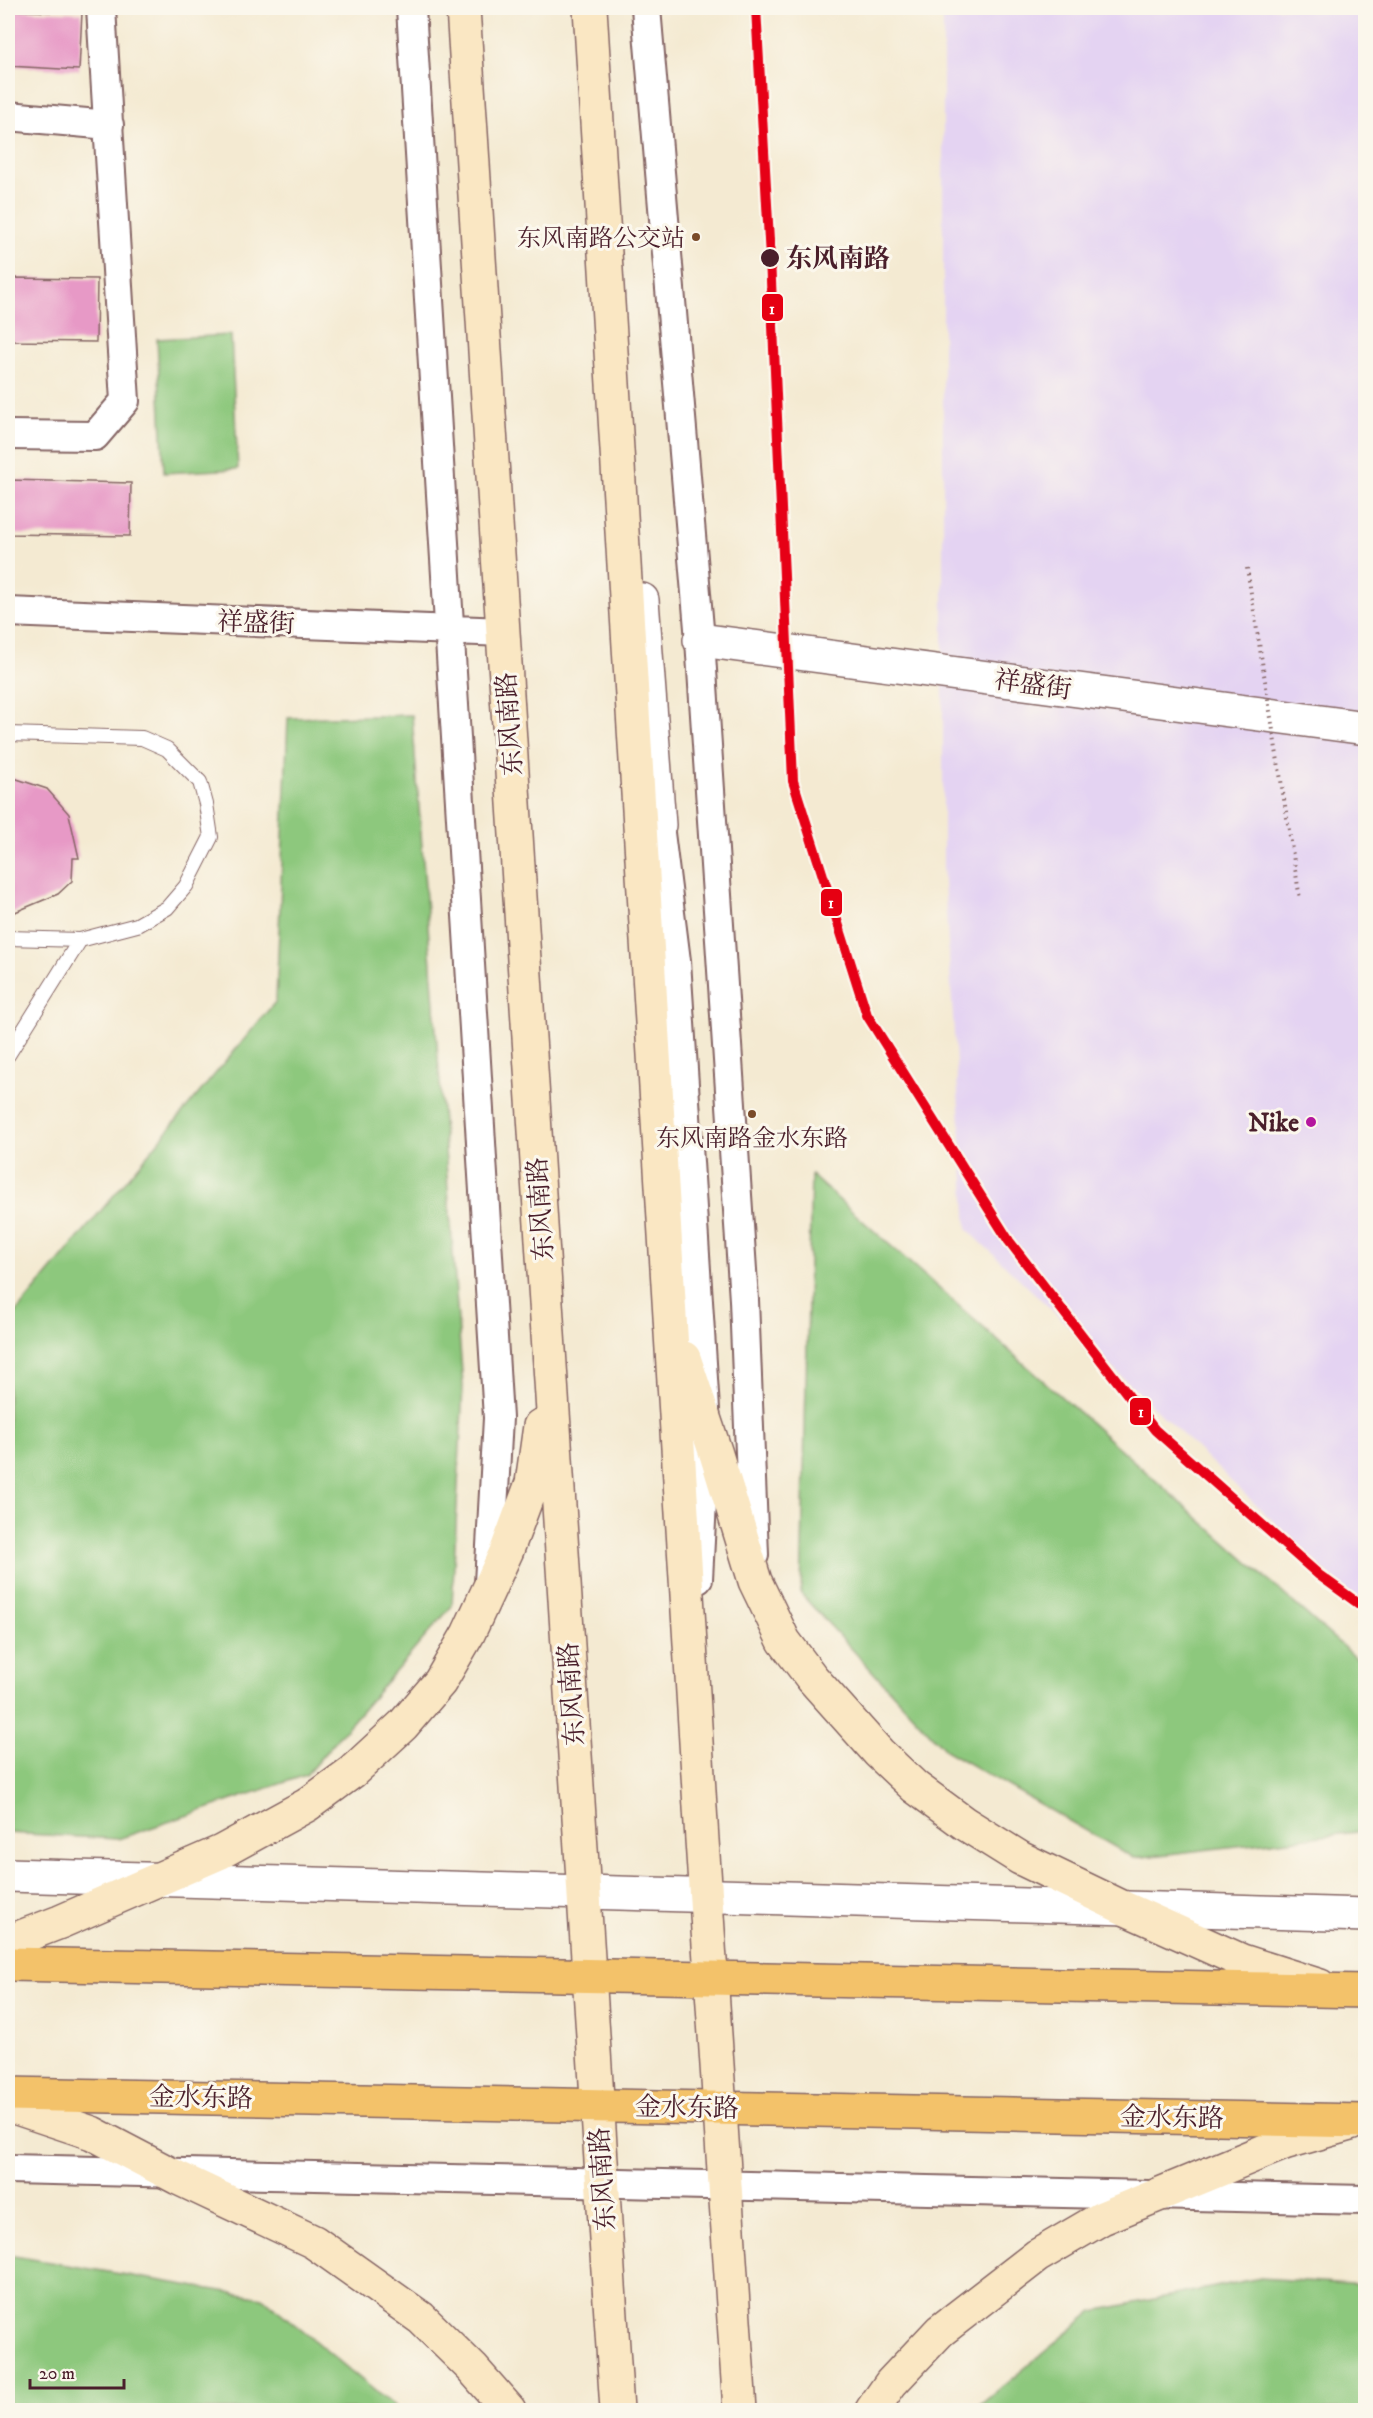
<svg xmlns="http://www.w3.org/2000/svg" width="1373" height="2418" viewBox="0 0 1373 2418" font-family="'IM FELL DW Pica','Noto Serif SC',serif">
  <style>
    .built { fill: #e4d3f2 }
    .green { fill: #8dc87d; stroke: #6c7454; stroke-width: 1.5 }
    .building { fill: #e799c6 }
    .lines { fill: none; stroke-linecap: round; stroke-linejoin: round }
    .service-casing { stroke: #866665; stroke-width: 16 }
    .minor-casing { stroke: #866665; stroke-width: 32 }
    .tertiary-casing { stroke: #866665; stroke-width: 36 }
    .secondary-casing { stroke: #866665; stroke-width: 36 }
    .primary-casing { stroke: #866665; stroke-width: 36 }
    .service { stroke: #fff; stroke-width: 14 }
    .minor { stroke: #fff; stroke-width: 28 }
    .tertiary { stroke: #fff; stroke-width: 33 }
    .secondary { stroke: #fae7c3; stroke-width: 33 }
    .primary { stroke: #f3c26a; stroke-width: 33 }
    .path-bridge { stroke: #866665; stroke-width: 4; stroke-dasharray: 1.5 4.5; stroke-linecap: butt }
    .metro-1-casing { stroke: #fbf7ec; stroke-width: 15 }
    .metro-1 { stroke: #e60012; stroke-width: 10 }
    .bus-dot { fill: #7a4b2a; stroke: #fbf7ec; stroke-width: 2 }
    .stop-dot { fill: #4a1f2b; stroke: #fbf7ec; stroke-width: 2 }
    .poi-dot { fill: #b5179e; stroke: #fbf7ec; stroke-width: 2 }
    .labels { text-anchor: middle; stroke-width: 6; stroke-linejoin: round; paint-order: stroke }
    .bus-label { font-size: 24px; fill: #4a1f2b; stroke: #fbf7ec; text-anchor: end }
    .stop-label { font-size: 26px; font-weight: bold; fill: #4a1f2b; stroke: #fbf7ec; text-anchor: start }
    .street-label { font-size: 26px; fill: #4a1f2b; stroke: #fbf7ec }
    .poi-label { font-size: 26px; font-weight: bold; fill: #4a1f2b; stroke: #fbf7ec; text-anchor: end }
    .line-badge { stroke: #fbf7ec; stroke-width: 2 }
    .badge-label { font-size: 16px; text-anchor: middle; font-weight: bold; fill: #fff }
  </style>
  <rect width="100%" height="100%" fill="#fbf7ec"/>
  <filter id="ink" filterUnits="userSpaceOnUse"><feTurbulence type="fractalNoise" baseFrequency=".0167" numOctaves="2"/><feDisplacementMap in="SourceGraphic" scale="12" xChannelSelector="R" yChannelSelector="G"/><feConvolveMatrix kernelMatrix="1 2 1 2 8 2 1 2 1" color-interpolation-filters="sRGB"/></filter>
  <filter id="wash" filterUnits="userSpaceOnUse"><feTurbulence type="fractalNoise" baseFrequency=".008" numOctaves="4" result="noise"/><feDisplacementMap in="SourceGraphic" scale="24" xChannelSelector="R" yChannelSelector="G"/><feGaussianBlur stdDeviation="1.35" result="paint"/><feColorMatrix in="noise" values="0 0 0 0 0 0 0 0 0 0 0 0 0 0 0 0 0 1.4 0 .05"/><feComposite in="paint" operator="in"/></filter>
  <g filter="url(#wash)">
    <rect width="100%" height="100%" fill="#f4ead2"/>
    <!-- built -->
    <path class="built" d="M943,8H1365V1609L967,1229L943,867Z"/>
    <!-- green -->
    <path class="green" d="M231,335L238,469L164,473L157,339Z
      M412,715L463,1386L452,1606L306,1775L118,1839L8,1833V1322L276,1001L288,718Z
      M811,1175L1365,1666V1831L1134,1858L945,1750L801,1594Z
      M8,2255L263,2298L398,2410H8Z
      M1260,2278L1365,2285V2410H974L1094,2311Z"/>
    <g id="blocks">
      <!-- building -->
      <path class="building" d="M8,10L82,13L79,70L8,66Z
        M8,278L97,279L96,342L8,341Z
        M8,480L131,483L130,536L8,534Z
        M8,776L47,789L69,814L79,858H73L72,881L58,894L8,915Z"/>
    </g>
  </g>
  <g filter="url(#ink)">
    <use href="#blocks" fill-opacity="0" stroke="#866665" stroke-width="1.5"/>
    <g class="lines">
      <defs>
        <path id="service" d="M8,734L142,738L167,749L200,782L206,804L211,837L186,886L167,908L137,925L80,940L8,938
          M8,1055L80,940"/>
        <path id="minor" d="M411,8L498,1418L489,1583
          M646,8L700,640L744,1300L754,1555
          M8,116L109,125
          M8,435L95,436L125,401L101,8
          M8,612L504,632
          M659,825L676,961L706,1425L698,1579
          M8,2169L1366,2200"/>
        <path id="tertiary" d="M642,600L659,825
          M700,640L1366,728
          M8,1875L1366,1915"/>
        <path id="secondary" d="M463,8L617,2410
          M590,8L702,1840L740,2410
          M684,1358L716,1454L755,1581L784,1641L812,1678L879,1753L915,1787L964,1823L1020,1858L1126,1909L1242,1961L1320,1986
          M8,1942L60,1922L221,1852L307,1805L352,1772L403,1725L440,1682L468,1634L507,1550L532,1483L540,1426
          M8,2105L92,2133L178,2178L314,2242L421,2318L472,2368L509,2410
          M872,2410L891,2383L940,2331L1037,2256L1102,2218L1284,2143L1350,2124"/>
        <path id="primary" d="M8,1964L1366,1991
          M8,2094L1366,2121"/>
      </defs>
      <!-- service casing -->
      <use href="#service" class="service-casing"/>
      <!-- minor casing -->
      <use href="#minor" class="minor-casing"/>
      <!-- tertiary casing -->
      <use href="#tertiary" class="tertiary-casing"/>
      <!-- secondary casing -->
      <use href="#secondary" class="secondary-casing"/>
      <!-- primary casing -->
      <use href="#primary" class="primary-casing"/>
      <!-- service -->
      <use href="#service" class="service"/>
      <!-- minor -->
      <use href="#minor" class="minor"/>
      <!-- tertiary -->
      <use href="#tertiary" class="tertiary"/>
      <!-- secondary -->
      <use href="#secondary" class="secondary"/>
      <!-- primary -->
      <use href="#primary" class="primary"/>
      <!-- path-bridge -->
      <path class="path-bridge" d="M1247,568L1300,899"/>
      <defs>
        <path id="metro-1" d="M756,8L770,258L793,781L867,1015L1009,1241L1155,1430L1319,1575L1366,1609"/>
      </defs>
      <!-- metro-1 casing -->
      <use href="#metro-1" class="metro-1-casing"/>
      <!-- metro-1 -->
      <use href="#metro-1" class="metro-1"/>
    </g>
  </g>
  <!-- markers -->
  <g class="bus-dot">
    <circle cx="696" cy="237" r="5"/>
    <circle cx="752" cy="1114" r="5"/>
  </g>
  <circle class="stop-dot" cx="770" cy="258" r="10"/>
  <circle class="poi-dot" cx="1311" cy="1122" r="6"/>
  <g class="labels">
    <!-- bus labels -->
    <g class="bus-label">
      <text x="685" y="246">东风南路公交站</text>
      <text x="752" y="1146" text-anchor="middle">东风南路金水东路</text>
    </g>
    <!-- stop labels -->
    <g class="stop-label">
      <text x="786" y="267">东风南路</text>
    </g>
    <!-- street labels -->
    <g class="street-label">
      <text transform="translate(256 622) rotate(2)" y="9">祥盛街</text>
      <text transform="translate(1033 684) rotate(8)" y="9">祥盛街</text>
      <text transform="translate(509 724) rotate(-94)" y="9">东风南路</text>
      <text transform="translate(540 1209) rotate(-94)" y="9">东风南路</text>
      <text transform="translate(571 1694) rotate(-94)" y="9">东风南路</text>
      <text transform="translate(201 2097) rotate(1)" y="9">金水东路</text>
      <text transform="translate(687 2107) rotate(1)" y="9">金水东路</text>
      <text transform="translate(1172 2117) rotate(1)" y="9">金水东路</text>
      <text transform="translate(602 2179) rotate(-94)" y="9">东风南路</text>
    </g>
    <!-- poi labels -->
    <g class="poi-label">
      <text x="1299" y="1131">Nike</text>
    </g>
  </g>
  <g class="line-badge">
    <rect x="761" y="293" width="23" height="29" rx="6" fill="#e60012"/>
    <rect x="820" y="888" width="23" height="29" rx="6" fill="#e60012"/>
    <rect x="1129" y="1397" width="23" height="29" rx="6" fill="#e60012"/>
  </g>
  <g class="badge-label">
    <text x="772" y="314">1</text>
    <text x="831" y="908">1</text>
    <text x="1141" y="1417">1</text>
  </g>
  <!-- margin -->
  <rect width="1373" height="2418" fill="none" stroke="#fbf7ec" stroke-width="30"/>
  <!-- scale -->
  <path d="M30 2379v9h94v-9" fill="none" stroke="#4a1f2b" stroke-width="3"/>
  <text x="39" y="2379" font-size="18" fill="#4a1f2b" stroke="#fbf7ec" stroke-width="4.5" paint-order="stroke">20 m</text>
</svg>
